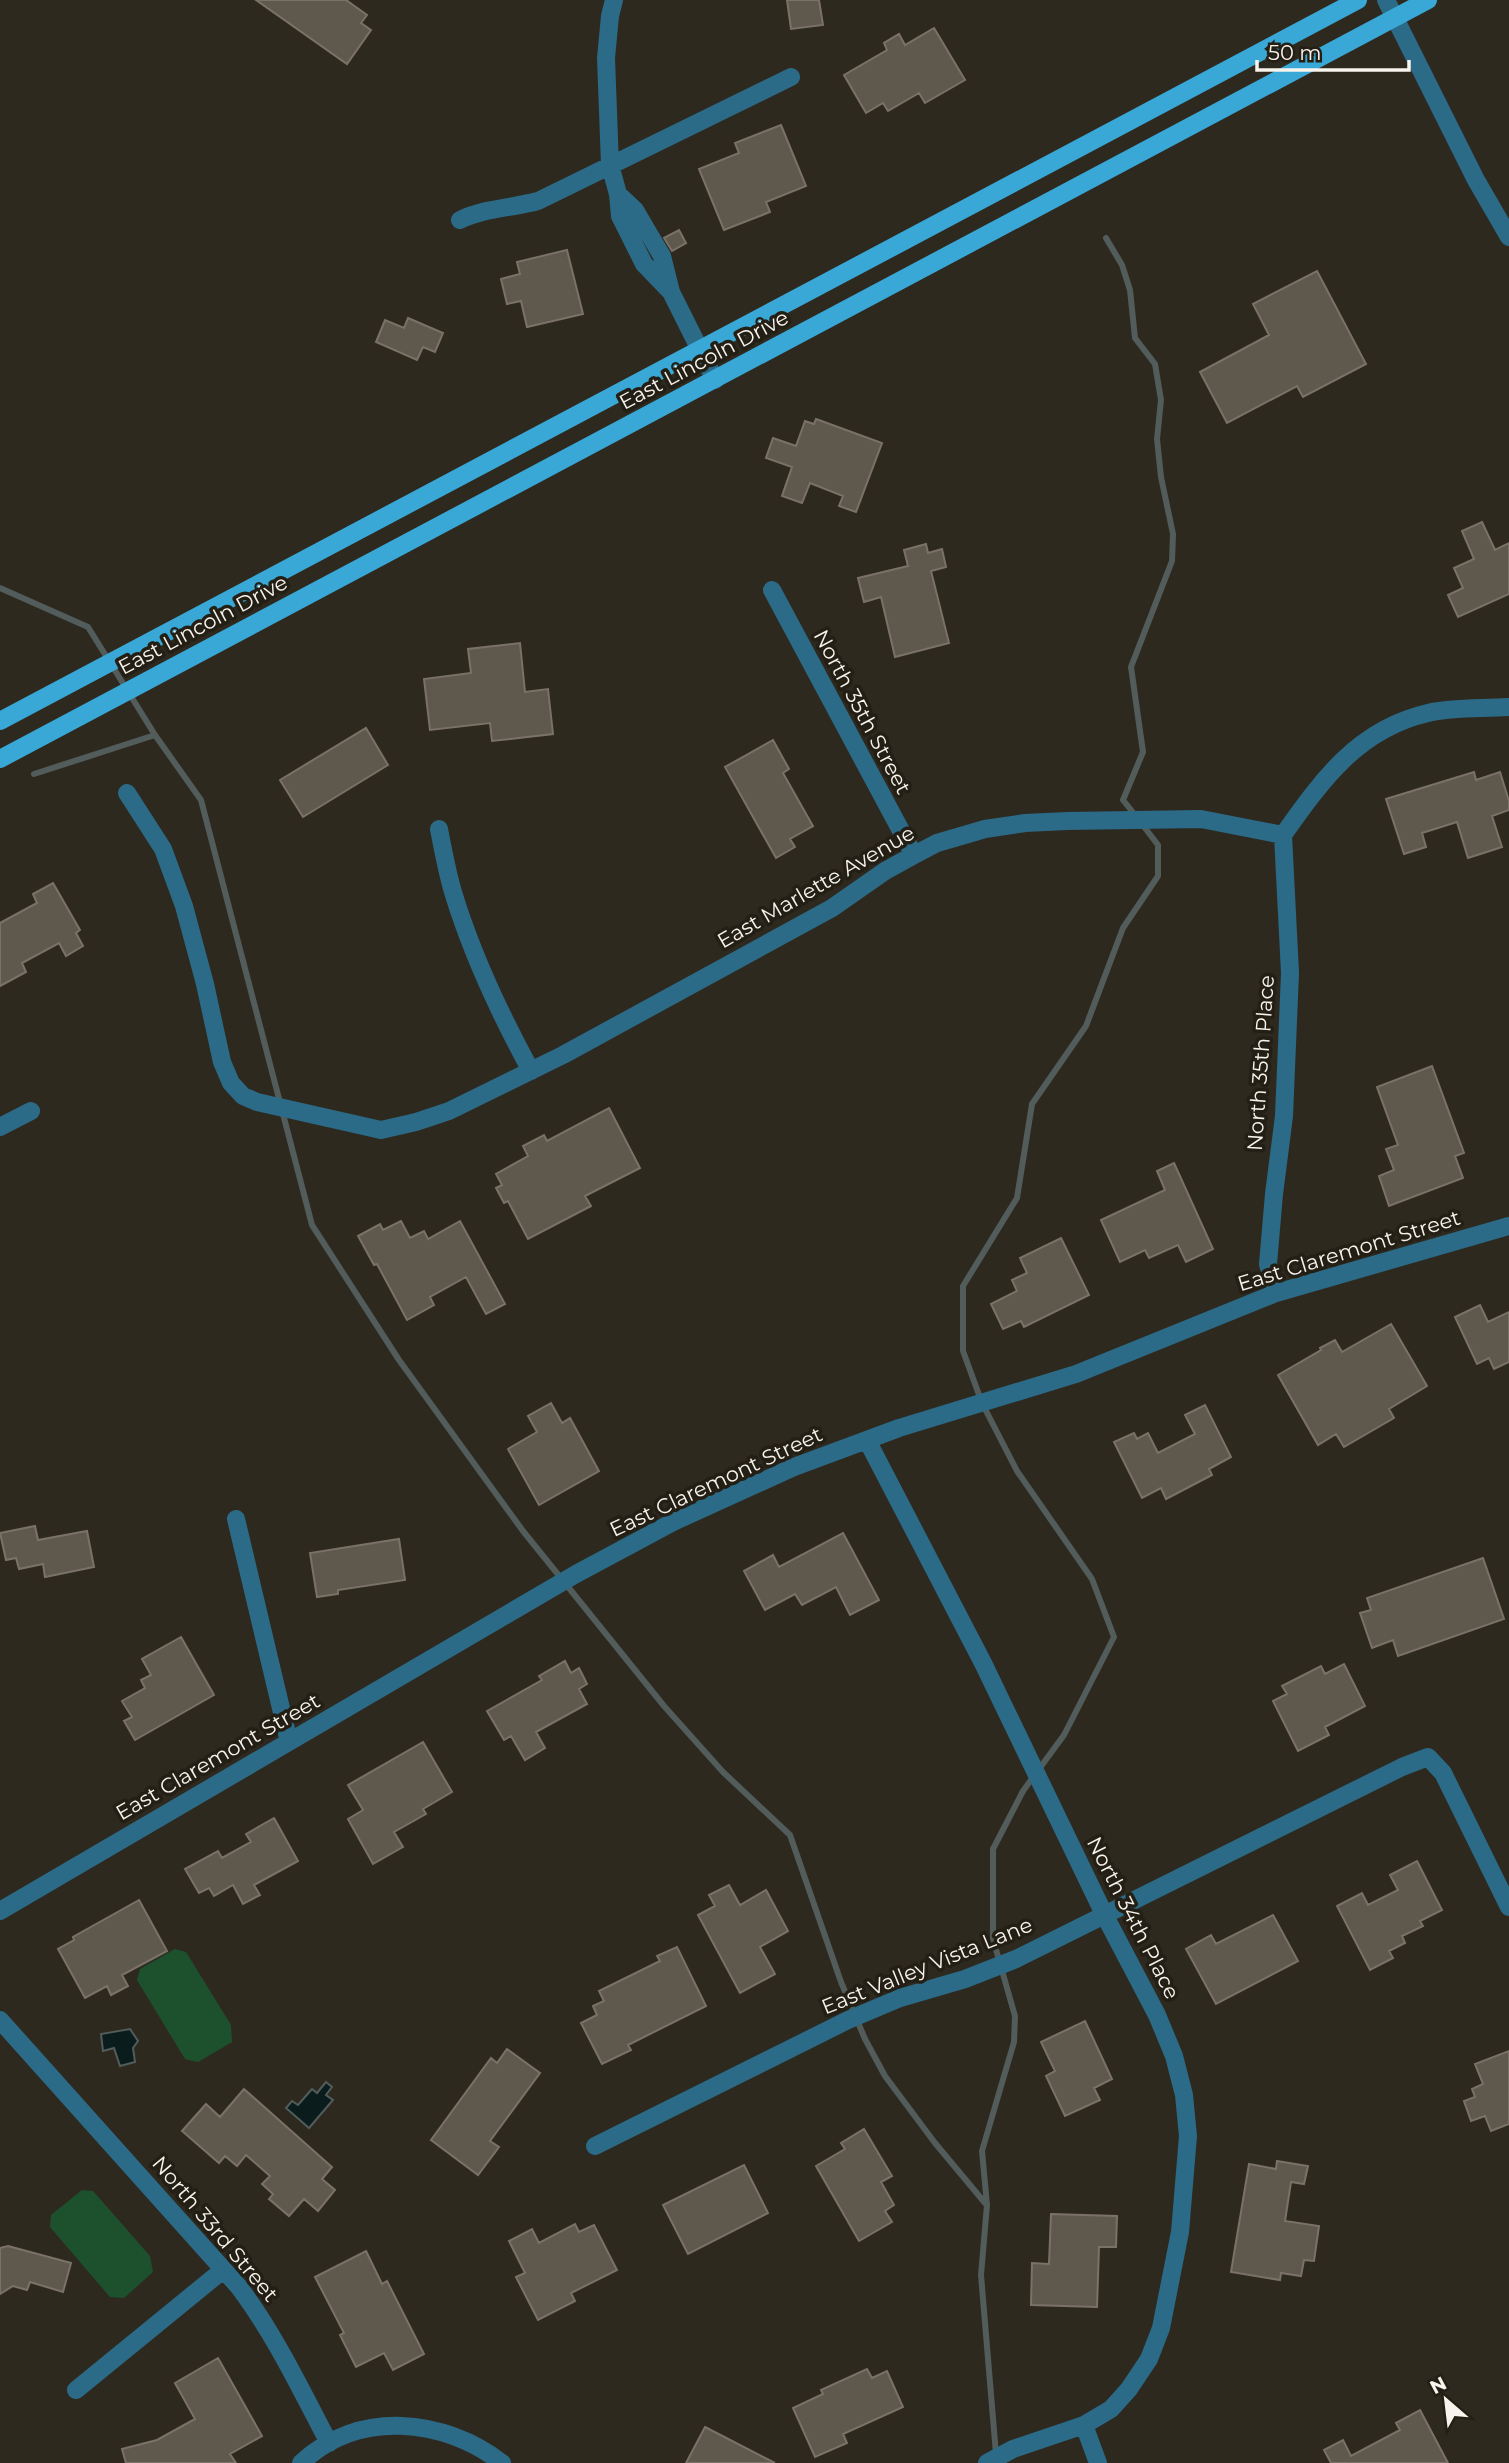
<svg xmlns="http://www.w3.org/2000/svg" width="1509" height="2463" viewBox="0 0 1509 2463" font-family="Montserrat,sans-serif">
  <style>
    .green { fill: #1d512d }
    .water { fill: #0b1c1d; stroke: #525c5b; stroke-width: 2 }
    .lines { fill: none; stroke-linecap: round; stroke-linejoin: round }
    .stream { stroke: #525c5b; stroke-width: 6 }
    .building { fill: #5f584d; stroke: #7a7267; stroke-width: 2 }
    .minor { stroke: #2b6b87; stroke-width: 18 }
    .major { stroke: #39a8d7; stroke-width: 18 }
    .labels { text-anchor: middle; stroke-width: 7; stroke-linejoin: round; paint-order: stroke }
    .street-label { font-size: 21px; fill: #f7f3ed; stroke: #241f15 }
  </style>
  <rect width="100%" height="100%" fill="#2e291f"/>
  <!-- green -->
  <path class="green" d="M175,1949L186,1952L231,2025L232,2042L198,2062L185,2059L137,1980L140,1969Z
    M82,2190L93,2191L150,2256L153,2272L124,2298L110,2297L50,2227L51,2215Z"/>
  <!-- water -->
  <path class="water" d="M130,2029L138,2041L133,2048L135,2062L120,2066L114,2048L103,2051L101,2034Z
    M326,2082L332,2087L326,2095L333,2100L309,2128L286,2108L292,2101L298,2105L312,2089L317,2093Z"/>
  <g class="lines">
    <!-- stream -->
    <path class="stream" d="M1106,238L1122,265L1130,290L1135,338L1155,364L1161,400L1157,439L1161,477L1173,534L1172,561L1131,667L1143,752L1123,800L1135,815
      M0,588L88,627L155,735L201,800L312,1225L399,1360L523,1531L664,1706L723,1772L790,1835L841,1982L865,2039L885,2076L935,2143L985,2203
      M34,774L155,735
      M996,2454L981,2275L987,2205L982,2151L1014,2042L1015,2016L993,1939V1849L1023,1791L1064,1735L1114,1637L1092,1579L1017,1471L982,1403L963,1351V1286L1017,1198L1032,1104L1086,1026L1123,928L1158,876V845L1142,824"/>
  </g>
  <!-- building -->
  <path class="building" d="M256,0H346L367,15L361,23L371,30L347,64Z
    M787,0H819L823,25L791,29Z
    M934,28L965,80L925,103L919,93L888,111L883,103L866,113L844,75L887,50L884,43L899,34L905,45Z
    M781,125L806,186L766,202L770,212L724,230L699,169L739,153L735,143Z
    M679,230L686,243L672,251L664,238Z
    M567,250L583,314L527,327L521,301L507,304L501,279L520,274L517,262Z
    M1317,271L1366,364L1303,397L1297,386L1227,423L1200,372L1269,335L1253,304Z
    M408,318L443,333L435,352L423,347L417,360L376,342L385,320L404,328Z
    M816,419L882,443L856,512L839,506L843,496L810,483L802,503L782,496L792,467L766,458L773,438L796,446L805,421L814,424Z
    M1482,522L1495,550L1509,543V594L1458,617L1448,595L1463,588L1454,568L1474,559L1462,531Z
    M926,544L928,553L942,549L946,567L931,571L949,643L895,657L881,597L864,602L858,578L908,566L904,550Z
    M520,643L525,692L548,689L553,734L492,741L490,723L430,730L424,679L471,673L468,649Z
    M366,728L388,765L303,817L280,780Z
    M773,740L789,769L783,773L813,826L790,839L795,847L776,858L725,767Z
    M1474,772L1476,780L1500,772L1509,801V810L1492,816L1502,847L1468,858L1457,822L1422,833L1426,847L1404,854L1386,799Z
    M53,883L80,930L76,933L83,946L66,956L59,943L22,963L26,972L0,986V923L37,903L33,894Z
    M1432,1066L1464,1153L1455,1156L1463,1178L1389,1206L1379,1176L1394,1170L1386,1149L1398,1145L1377,1087Z
    M609,1108L640,1168L585,1196L591,1206L528,1239L508,1201L504,1203L496,1188L502,1185L496,1174L528,1156L523,1146L544,1135L547,1141Z
    M1174,1163L1213,1249L1186,1262L1178,1245L1149,1258L1145,1250L1120,1262L1101,1220L1165,1190L1157,1171Z
    M401,1221L410,1238L424,1231L428,1239L460,1221L505,1304L486,1314L466,1277L430,1297L434,1305L407,1320L377,1264L374,1265L358,1236L380,1224L383,1230Z
    M1061,1238L1089,1295L1024,1327L1021,1321L1003,1329L991,1304L1017,1291L1012,1280L1027,1273L1020,1258Z
    M1480,1305L1488,1322L1509,1312V1362L1494,1369L1489,1358L1477,1364L1455,1317Z
    M1391,1324L1427,1386L1389,1409L1394,1418L1344,1447L1336,1434L1318,1445L1278,1375L1321,1350L1320,1348L1335,1340L1342,1352Z
    M551,1403L562,1423L570,1418L599,1471L539,1505L508,1449L537,1432L528,1416Z
    M1205,1405L1231,1457L1209,1469L1212,1475L1166,1499L1161,1488L1142,1498L1114,1442L1134,1433L1137,1439L1148,1433L1158,1453L1195,1434L1185,1415Z
    M35,1526L38,1540L87,1531L94,1567L45,1577L43,1564L19,1569L16,1558L6,1560L0,1533Z
    M843,1533L879,1600L850,1615L836,1587L802,1605L795,1594L765,1610L744,1571L773,1555L779,1567Z
    M399,1539L405,1580L338,1590V1594L317,1597L310,1553Z
    M1483,1558L1504,1619L1398,1656L1393,1640L1372,1648L1360,1613L1371,1610L1367,1598Z
    M181,1637L214,1695L135,1740L124,1721L132,1717L122,1701L145,1688L141,1680L151,1675L142,1659Z
    M565,1661L571,1673L579,1668L587,1684L579,1689L587,1704L536,1732L545,1748L525,1760L511,1736L504,1740L487,1711L542,1680L539,1676Z
    M1344,1664L1365,1706L1325,1727L1329,1735L1298,1751L1273,1701L1287,1694L1282,1686L1321,1666L1325,1674Z
    M423,1742L452,1792L423,1809L426,1814L394,1832L403,1847L373,1864L348,1819L363,1810L348,1785Z
    M274,1818L298,1861L254,1885L260,1895L243,1904L233,1885L214,1896L209,1888L199,1893L185,1869L218,1851L222,1858L251,1842L246,1834Z
    M1417,1861L1442,1910L1420,1921L1423,1926L1402,1936L1405,1943L1389,1951L1393,1958L1370,1970L1337,1906L1362,1893L1368,1905L1398,1890L1390,1875Z
    M729,1885L740,1905L766,1890L788,1931L760,1947L775,1974L740,1993L698,1915L715,1906L709,1895Z
    M139,1900L167,1951L122,1975L128,1986L111,1995L107,1986L85,1998L58,1949L74,1940L73,1937Z
    M1273,1915L1298,1961L1216,2004L1186,1949L1211,1935L1216,1944Z
    M677,1947L706,2006L628,2045L631,2050L602,2064L581,2023L597,2015L593,2006L604,2001L599,1991L660,1961L657,1956Z
    M1085,2021L1112,2079L1094,2088L1100,2100L1065,2116L1046,2076L1055,2071L1041,2042Z
    M507,2049L540,2073L490,2141L499,2147L478,2175L431,2140L491,2058L497,2063Z
    M1509,2051V2124L1491,2131L1485,2116L1471,2121L1464,2101L1475,2097L1472,2089L1483,2084L1475,2064Z
    M244,2089L332,2167L322,2179L335,2190L318,2211L304,2199L289,2216L269,2199L273,2194L262,2184L270,2176L246,2155L237,2166L225,2156L219,2163L182,2131L206,2104L220,2117Z
    M864,2129L892,2176L881,2182L894,2205L885,2211L892,2222L859,2241L816,2166L845,2149L841,2143Z
    M1277,2161L1308,2166L1304,2184L1291,2182L1285,2221L1319,2226L1314,2261L1304,2260L1301,2276L1281,2273L1280,2280L1231,2272L1249,2164L1276,2169Z
    M744,2165L768,2213L688,2254L663,2205Z
    M1051,2214L1117,2216L1116,2247H1099L1097,2307L1031,2305L1032,2263L1049,2264Z
    M575,2224L579,2232L594,2225L617,2270L571,2293L575,2301L538,2320L516,2277L525,2273L509,2241L532,2229L539,2243Z
    M8,2246L71,2263L63,2292L30,2282L27,2290L13,2286L0,2294V2248Z
    M366,2251L382,2284L387,2281L424,2354L393,2370L384,2353L356,2367L340,2335L344,2333L315,2277Z
    M218,2358L262,2436L230,2454L236,2463H126L122,2449L157,2440L195,2419L175,2383Z
    M867,2369L872,2378L887,2371L903,2407L843,2434L847,2443L815,2457L793,2408L823,2394L821,2390Z
    M1420,2410L1448,2463H1331L1324,2450L1343,2440L1351,2456L1400,2430L1396,2423Z
    M705,2427L775,2463H686Z"/>
  <g class="lines">
    <!-- minor -->
    <path class="minor" d="M614,0L610,16L606,58L610,165L618,194L620,216L644,264L671,292
      M1386,0L1476,180L1509,237
      M618,194L635,210L662,256L671,292L715,380
      M460,220C485,208 512,208 538,201L791,77
      M772,590L914,855
      M127,793L163,849L184,906L205,984L222,1062L231,1083L243,1096L257,1102L381,1130L416,1122L449,1111L563,1055L832,908L885,871L914,855L937,843L985,829L1025,823L1067,821L1201,819L1283,835C1322,780 1358,729 1428,713C1453,707 1483,709 1509,707
      M439,829C443,850 447,872 453,892C472,955 500,1014 531,1071
      M0,1127L31,1111
      M1276,1293L1268,1264L1274,1194L1284,1116L1290,973L1283,835
      M867,1440L983,1663L1104,1914L1157,2015L1174,2056L1184,2095L1188,2136L1180,2232L1161,2328L1149,2359L1129,2389L1111,2409L1084,2425L1013,2449L987,2463
      M236,1519L289,1742
      M0,1911L576,1574L673,1522L794,1467L899,1428L1076,1374L1276,1293L1509,1226
      M0,2020L239,2287C275,2335 301,2390 329,2443
      M595,2146L848,2020L900,1998L965,1979L1016,1959L1402,1767L1428,1757L1443,1773L1509,1907
      M76,2390L223,2270
      M1084,2425L1098,2463
      M301,2463C358,2409 444,2418 502,2463"/>
    <!-- major -->
    <path class="major" d="M0,721L1358,0
      M0,759L1428,0"/>
  </g>
  <g class="labels">
    <!-- street labels -->
    <g class="street-label">
      <text transform="translate(704 360) rotate(-28)" y="7">East Lincoln Drive</text>
      <text transform="translate(203 625) rotate(-28)" y="7">East Lincoln Drive</text>
      <text transform="translate(862 712) rotate(62)" y="7">North 35th Street</text>
      <text transform="translate(816 887) rotate(-30)" y="7">East Marlette Avenue</text>
      <text transform="translate(1261 1063) rotate(-86)" y="7">North 35th Place</text>
      <text transform="translate(1349 1251) rotate(-17)" y="7">East Claremont Street</text>
      <text transform="translate(716 1482) rotate(-25)" y="7">East Claremont Street</text>
      <text transform="translate(218 1757) rotate(-30)" y="7">East Claremont Street</text>
      <text transform="translate(1133 1918) rotate(63)" y="7">North 34th Place</text>
      <text transform="translate(927 1966) rotate(-22)" y="7">East Valley Vista Lane</text>
      <text transform="translate(215 2229) rotate(50)" y="7">North 33rd Street</text>
    </g>
  </g>
  <!-- north arrow -->
  <g transform="translate(1446 2400) rotate(332)" stroke="#241f15" stroke-width="5" paint-order="stroke">
  <path d="M0-5L12 26L0 18L-12 26Z" fill="#f7f3ed"/>
  <text y="-10" font-size="19" font-weight="bold" text-anchor="middle" fill="#f7f3ed">N</text>
  </g>
  <!-- scale -->
  <path d="M1257 60v10h152v-10" fill="none" stroke="#f7f3ed" stroke-width="3.5"/>
  <text x="1268" y="60" font-size="21" fill="#f7f3ed" stroke="#241f15" stroke-width="5" paint-order="stroke">50 m</text>
</svg>
